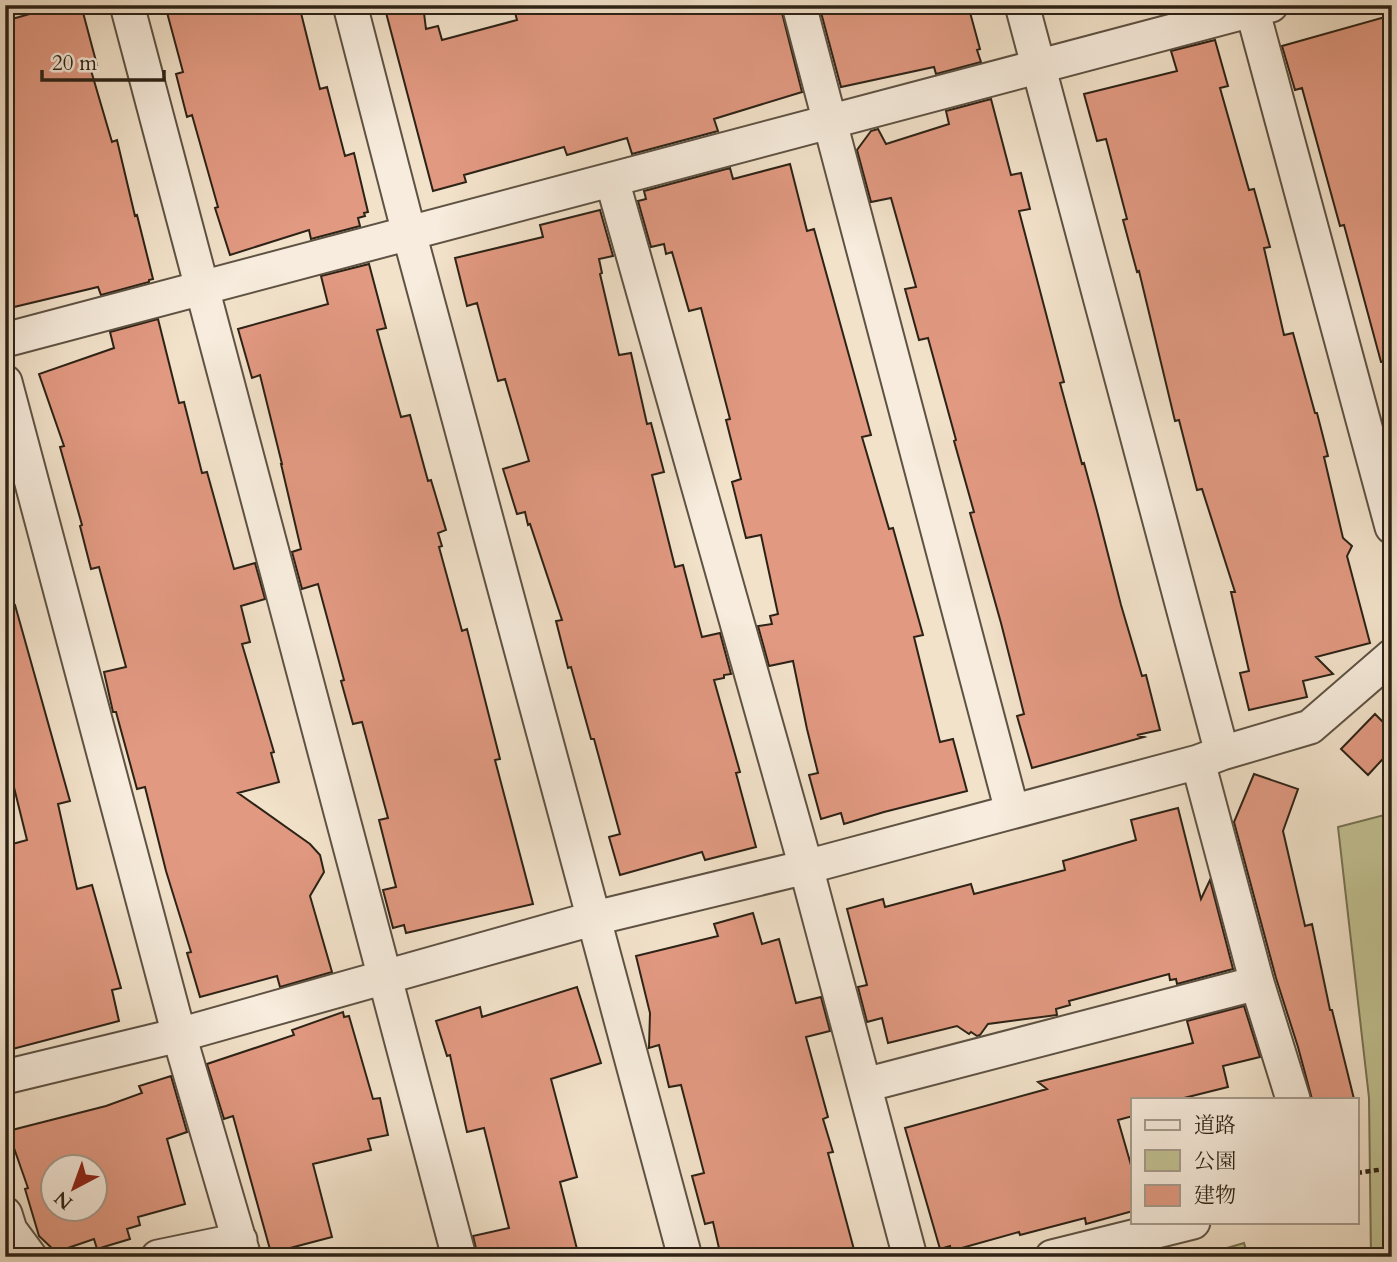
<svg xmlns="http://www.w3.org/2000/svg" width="1397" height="1262" viewBox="0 0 1397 1262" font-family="Cardo,'Noto Serif JP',serif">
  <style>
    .green { fill: #c1c192; stroke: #767254; stroke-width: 2 }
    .building { fill: #e19981; stroke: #2c2216; stroke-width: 2; fill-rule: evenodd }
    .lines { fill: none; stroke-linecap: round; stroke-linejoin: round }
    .minor-casing { stroke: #5e5243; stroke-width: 37 }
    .path { stroke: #2c2216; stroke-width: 4.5; stroke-dasharray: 5 3.5; stroke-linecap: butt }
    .minor { stroke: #f7ecdd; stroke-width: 33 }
  </style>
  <rect width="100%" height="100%" fill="#f2e2ca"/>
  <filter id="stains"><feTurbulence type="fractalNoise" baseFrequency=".00286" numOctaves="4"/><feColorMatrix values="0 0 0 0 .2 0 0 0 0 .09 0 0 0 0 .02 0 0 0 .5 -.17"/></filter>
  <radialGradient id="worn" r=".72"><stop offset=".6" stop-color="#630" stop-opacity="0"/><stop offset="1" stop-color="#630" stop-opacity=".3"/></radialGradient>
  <!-- green -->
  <path class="green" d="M1392,813V1257H1371L1369,1098L1338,827Z
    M1244,1243L1248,1257H1196Z"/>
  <!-- building -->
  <path class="building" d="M61,5H81L97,65L90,67L112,142L117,140L135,216L137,215L153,279L149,280V282L101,295L98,287L14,307L5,271V21Z
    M165,5H299L320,89L327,87L345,156L354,153L368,212L364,213L365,216L358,218L360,226L311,239L309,230L230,255L215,208L218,207L192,115L187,117L176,74L183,72Z
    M384,5H423L426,29L438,26L442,40L517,20L513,5H780L802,92L714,119L718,131L632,154L627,138L567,155L564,147L464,175L466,182L433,191Z
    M819,5H968L980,49L977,50L981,62L936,74L934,67L841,87Z
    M1158,5H1195L1160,14Z
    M1392,15V361L1381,362L1344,225L1340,226L1302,88L1295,90L1282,46Z
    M1215,40L1228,86L1220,88L1249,190L1254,189L1270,247L1264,248L1284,335L1293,333L1315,413H1317L1328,456L1324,457L1343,538L1352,546L1347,556L1370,643L1316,657L1333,674L1303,681L1307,697L1249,710L1240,673L1249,671L1231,592H1235L1202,489L1197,490L1179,420L1175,421L1139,271L1137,272L1123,220L1127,219L1106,139L1097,141L1084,94L1177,71L1171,51Z
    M991,99L1011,175L1021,173L1030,209L1019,211L1064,382L1060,383L1082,464L1084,463L1097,511L1121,605L1142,676L1146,675L1160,730L1137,735L1144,737L1032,768L1017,716L1024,714L1001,623L970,513L974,512L954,441L956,440L928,338L919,340L905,289L916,287L891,198L871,202L857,150L871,131L878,129L886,144L949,124L946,111Z
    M790,164L807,231L814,229L871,435L862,437L889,529L893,528L923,635L914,637L940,742L953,739L967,791L884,812L844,824L841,813L821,819L809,775L818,773L807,729L793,661L769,666L758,626L772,624L770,616L778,614L761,535L746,538L732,482L741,479L726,420L730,419L701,308L689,311L672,252L666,254L664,244L651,247L638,201L646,199L644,191L730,168L733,179Z
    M600,210L613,256L599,259L602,273L600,274L619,355L631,353L647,424L651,423L664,472L652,475L675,567L683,565L702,637L720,633L731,674L724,675V678L714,680L740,772L736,773L756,847L705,860L702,852L620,875L609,837L620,834L594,739H591L571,667L568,668L556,621L562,620L530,524L528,525L525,512L517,514L503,469L529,461L505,379L498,381L477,303L467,306L455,258L543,237L540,225Z
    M369,264L386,328L377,330L401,417L410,415L428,481L431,480L446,530L438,533L442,546L439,547L462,631L467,629L500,759L495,760L533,904L406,933L404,925L393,928L383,890L396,887L379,820L388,818L362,722L353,724L341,681L344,680L318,584L302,589L292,552L301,549L281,464H282L260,375L252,378L238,329L328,304L321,276Z
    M158,319L179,403L184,402L202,473L207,472L234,569L255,563L265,599L241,606L250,642L242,644L274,752L271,753L279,782L238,793L310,844L320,855L324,872L310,896L332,972L280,987L277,976L200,997L187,953L191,952L166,871L145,787L137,789L116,712H113L104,672L126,667L99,567L91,569L80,526L82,525L60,447L64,446L39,374L114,348L110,332Z
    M15,605L70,801L58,804L77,889L92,885L121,988L112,990L119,1021L5,1051V846L27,840L5,751V607Z
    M1375,714L1392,731V749L1368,775L1341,749Z
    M1254,774L1298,789L1283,831L1305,926L1312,924L1330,1010H1332L1354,1099H1312L1298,1047L1276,978L1234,822Z
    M1178,808L1201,899L1210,880L1233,969L1177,984L1176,979L1170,980L1169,974L1069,1001L1070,1005L1056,1009L1057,1015L988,1024L980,1035L977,1036L971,1032L969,1034L957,1026L888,1043L882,1018L867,1022L858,987L867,985L847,909L883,899L885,907L971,884L974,894L1065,870L1063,861L1136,840L1131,820Z
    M753,913L762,944L779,939L796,1003L821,997L830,1031L806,1037L828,1117L823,1119L833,1152L828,1153L856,1257H721L713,1222L705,1224L692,1176L704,1173L681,1085L669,1087L659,1045L649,1048L650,1013L636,956L718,936L714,924Z
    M577,987L601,1063L551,1079L577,1177L560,1182L579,1257H478L473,1236L509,1228L484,1128L467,1132L450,1055L447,1056L436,1021L480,1007L482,1017Z
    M1244,1006L1260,1057L1223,1066L1228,1087L1180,1099H1133V1116L1118,1120L1133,1172V1211L1086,1224L1085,1218L1020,1235L1019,1232L951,1251L950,1246L940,1249L905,1128L1047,1089L1038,1082L1193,1043L1187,1021Z
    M343,1012L344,1017L349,1016L373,1099L380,1098L388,1135L368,1139L371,1150L313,1164L332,1237L271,1253L233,1116L224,1119L207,1064L294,1035L292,1030Z
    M171,1076L187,1132L167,1139L185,1204L138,1217L140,1225L127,1229L130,1239L97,1249L94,1239L56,1252L39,1236L25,1189L28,1188L8,1131L106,1106L142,1093L139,1086ZM52,1167H94V1209H52Z"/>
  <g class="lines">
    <defs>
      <path id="minor" d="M127,5L459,1257
        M350,5L409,233L685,1257
        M799,5L1012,811
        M1022,5L1222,753
        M1251,5L1392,527
        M612,180L806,867L910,1257
        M5,340L1271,5
        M5,382L179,1035L244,1257
        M1198,762L1257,983L1293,1099
        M5,1077L179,1035L595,918L806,867L1198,762L1222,753L1310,727L1392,656
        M865,1085L1257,983
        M5,1214L10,1230L30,1257
        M158,1257L240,1240
        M1052,1257L1193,1222"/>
    </defs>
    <!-- minor casing -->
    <use href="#minor" class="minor-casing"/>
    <!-- path -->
    <path class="path" d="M1357,1173L1392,1168"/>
    <!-- minor -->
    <use href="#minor" class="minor"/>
  </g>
  <!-- margin -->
  <rect width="1397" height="1262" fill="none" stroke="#f2e2ca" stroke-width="28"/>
  <rect x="7" y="7" width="1383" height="1248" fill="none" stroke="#2c2216" stroke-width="3.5"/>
  <rect x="14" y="14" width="1369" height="1234" fill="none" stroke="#2c2216" stroke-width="2"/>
  <!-- legend -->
  <rect x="1131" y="1098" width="228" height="126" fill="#f7ecdd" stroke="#a69b8d" stroke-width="2"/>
  <rect x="1145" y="1120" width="35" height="10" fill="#f7ecdd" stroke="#a69b8d" stroke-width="2"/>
  <text x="1194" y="1132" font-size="21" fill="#2c2216">道路</text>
  <rect x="1145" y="1150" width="35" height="21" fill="#c1c192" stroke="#a69b8d" stroke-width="2"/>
  <text x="1194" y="1168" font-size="21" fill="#2c2216">公園</text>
  <rect x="1145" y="1185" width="35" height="21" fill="#e19981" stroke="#a69b8d" stroke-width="2"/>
  <text x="1194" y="1202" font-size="21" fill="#2c2216">建物</text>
  <!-- north arrow -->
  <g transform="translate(74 1188) rotate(221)"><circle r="33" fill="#f7ecdd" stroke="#a69b8d" stroke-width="2"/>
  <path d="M0-5L12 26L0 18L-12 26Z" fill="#8f2418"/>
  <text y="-10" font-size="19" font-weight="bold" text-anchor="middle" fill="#2c2216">N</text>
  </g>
  <!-- scale -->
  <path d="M42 70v10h122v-10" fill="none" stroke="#2c2216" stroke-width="3.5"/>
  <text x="52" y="70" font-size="21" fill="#2c2216" stroke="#f7ecdd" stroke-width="5" paint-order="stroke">20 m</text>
  <rect width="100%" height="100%" filter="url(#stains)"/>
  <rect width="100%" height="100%" fill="url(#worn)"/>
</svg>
